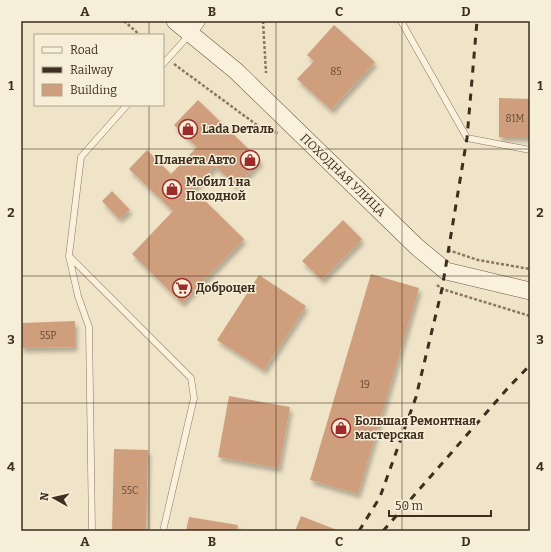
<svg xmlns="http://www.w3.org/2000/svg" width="551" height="552" viewBox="0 0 551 552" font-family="Bitter,serif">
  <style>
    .building { fill: #cf9f7d; filter: url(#shadow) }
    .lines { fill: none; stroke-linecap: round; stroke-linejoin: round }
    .service-casing { stroke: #8d765c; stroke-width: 7 }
    .minor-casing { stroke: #8d765c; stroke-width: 13 }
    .secondary-casing { stroke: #6f573f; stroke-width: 18 }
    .path { stroke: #8d765c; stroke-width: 2.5; stroke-dasharray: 3 2; stroke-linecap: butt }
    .service { stroke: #faf1dc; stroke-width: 6 }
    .minor { stroke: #faf1dc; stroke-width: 12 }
    .secondary { stroke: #faf1dc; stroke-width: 17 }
    .rail { stroke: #3d2e20; stroke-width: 3; stroke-dasharray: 7 7; stroke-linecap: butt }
    .grid { fill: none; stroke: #3d2e20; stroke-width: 1; stroke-opacity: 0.55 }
    .labels { text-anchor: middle; stroke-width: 3; stroke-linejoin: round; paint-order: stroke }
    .number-label { font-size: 10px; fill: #624a37 }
    .poi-label { font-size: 12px; font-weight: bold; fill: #3d2e20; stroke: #f7eed8; text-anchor: start }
    .street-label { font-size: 12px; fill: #3d2e20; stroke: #f7eed8 }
    .neatline { fill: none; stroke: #3d2e20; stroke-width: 1.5 }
    .grid-label { font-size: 13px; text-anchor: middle; font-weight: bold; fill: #3d2e20 }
  </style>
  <defs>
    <filter id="shadow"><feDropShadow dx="2.5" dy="4.5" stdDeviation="2" flood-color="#0004"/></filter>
  </defs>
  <rect width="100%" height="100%" fill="#f0e4c8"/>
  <!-- building -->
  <path class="building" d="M334,25L375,62L331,110L297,79L314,61L307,55Z
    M499,98L530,99V137H499Z
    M198,100L261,161L236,186L215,166L193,189L244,239L182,303L132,254L173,211L129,169L147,150L171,174L197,147L174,125Z
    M112,191L130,210L119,219L102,201Z
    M343,220L362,239L322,280L302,261Z
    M371,274L419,288L358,494L310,480Z
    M259,275L306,306L264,370L217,340Z
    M75,321V347L21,348V323Z
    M229,396L290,407L279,468L218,457Z
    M114,449L148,450L146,531H112Z
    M301,516L337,530V531H295Z
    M189,517L238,525L237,531H186Z"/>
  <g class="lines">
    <defs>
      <path id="service" d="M401,21L467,138L530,150
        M163,64L190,34
        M69,256L191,378L194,398L163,531
        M92,531L89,327L78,296L69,256L81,157L127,105"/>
      <path id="minor" d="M190,34L199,21"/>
      <path id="secondary" d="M175,21L236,71L417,247L446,271L530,291"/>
    </defs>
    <!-- service casing -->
    <use href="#service" class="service-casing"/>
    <!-- minor casing -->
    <use href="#minor" class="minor-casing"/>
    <!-- secondary casing -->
    <use href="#secondary" class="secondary-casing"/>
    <!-- path -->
    <path class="path" d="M124,21L140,35
      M263,21L266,73
      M174,64L261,128L278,133
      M448,250L478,260L530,269
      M437,285L442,289L530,316"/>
    <!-- service -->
    <use href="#service" class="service"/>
    <!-- minor -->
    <use href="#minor" class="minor"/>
    <!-- secondary -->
    <use href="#secondary" class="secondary"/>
    <!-- rail -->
    <path class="rail" d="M359,531L380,497L416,397L442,289L467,138L477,21
      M383,531L507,389L530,365"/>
  </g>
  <!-- grid -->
  <path class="grid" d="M149,21V35M276,21V531M402,21V531M149,105V531M21,149H530M21,276H530M21,403H530"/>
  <!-- icons -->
  <defs>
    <symbol id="shop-ring" viewBox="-11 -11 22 22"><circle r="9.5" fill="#f7eed8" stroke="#9e2a2b" stroke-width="1.5"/><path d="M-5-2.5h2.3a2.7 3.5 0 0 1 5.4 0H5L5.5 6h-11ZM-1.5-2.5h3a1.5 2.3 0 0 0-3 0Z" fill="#9e2a2b"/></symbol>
    <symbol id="supermarket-ring" viewBox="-11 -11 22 22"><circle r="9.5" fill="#f7eed8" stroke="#9e2a2b" stroke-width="1.5"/><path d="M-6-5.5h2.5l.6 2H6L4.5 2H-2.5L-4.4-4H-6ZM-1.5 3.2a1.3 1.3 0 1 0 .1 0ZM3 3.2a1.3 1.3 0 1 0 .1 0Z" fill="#9e2a2b"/></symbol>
  </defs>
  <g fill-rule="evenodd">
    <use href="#shop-ring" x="177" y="118" width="22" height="22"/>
    <use href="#shop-ring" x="239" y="149" width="22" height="22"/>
    <use href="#shop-ring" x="161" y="178" width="22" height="22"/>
    <use href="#supermarket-ring" x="171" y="277" width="22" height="22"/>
    <use href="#shop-ring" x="330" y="417" width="22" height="22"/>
  </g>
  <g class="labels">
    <!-- number labels -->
    <g class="number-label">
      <text x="336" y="75">85</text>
      <text x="515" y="122">81М</text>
      <text x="48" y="339">55P</text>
      <text x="365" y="388">19</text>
      <text x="130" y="494">55С</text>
    </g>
    <!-- poi labels -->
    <g class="poi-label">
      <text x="202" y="133">Lada Dеталь</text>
      <text x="236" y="164" text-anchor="end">Планета Авто</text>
      <text x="186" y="186">Мобил 1 на<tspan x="186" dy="14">Походной</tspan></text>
      <text x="196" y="292">Доброцен</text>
      <text x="355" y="425">Большая Ремонтная<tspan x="355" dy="14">мастерская</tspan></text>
    </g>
    <!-- street labels -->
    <g class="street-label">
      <text transform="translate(343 175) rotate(44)" y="4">ПОХОДНАЯ УЛИЦА</text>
    </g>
  </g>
  <!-- border -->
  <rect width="551" height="552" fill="none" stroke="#f7eed8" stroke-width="44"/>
  <!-- legend -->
  <rect x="34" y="34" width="130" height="72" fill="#f7eed8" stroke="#ada18e"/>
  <rect x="42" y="47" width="20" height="6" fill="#faf1dc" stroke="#ada18e"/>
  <text x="70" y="54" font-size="12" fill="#3d2e20">Road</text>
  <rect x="42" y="67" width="20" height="6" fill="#3d2e20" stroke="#ada18e"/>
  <text x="70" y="74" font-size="12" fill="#3d2e20">Railway</text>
  <rect x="42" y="84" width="20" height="12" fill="#cf9f7d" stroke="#ada18e"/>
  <text x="70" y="94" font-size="12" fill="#3d2e20">Building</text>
  <!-- north arrow -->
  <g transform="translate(54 498) rotate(278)" stroke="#f7eed8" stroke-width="3" paint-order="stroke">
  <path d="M0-3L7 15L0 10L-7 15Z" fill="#3d2e20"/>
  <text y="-6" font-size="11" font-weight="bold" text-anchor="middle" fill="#3d2e20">N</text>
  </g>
  <!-- scale -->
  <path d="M389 510v6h102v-6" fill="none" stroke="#3d2e20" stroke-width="2"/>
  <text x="395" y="510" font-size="12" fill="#3d2e20" stroke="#f7eed8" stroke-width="3" paint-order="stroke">50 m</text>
  <rect x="22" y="22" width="507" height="508" class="neatline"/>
  <g class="grid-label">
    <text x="85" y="16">A</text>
    <text x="212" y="16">B</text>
    <text x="339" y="16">C</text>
    <text x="466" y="16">D</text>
    <text x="11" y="90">1</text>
    <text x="540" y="90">1</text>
    <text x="11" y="217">2</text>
    <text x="540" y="217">2</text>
    <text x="11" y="344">3</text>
    <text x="540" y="344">3</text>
    <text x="11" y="471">4</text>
    <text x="540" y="471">4</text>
    <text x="85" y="546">A</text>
    <text x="212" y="546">B</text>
    <text x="339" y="546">C</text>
    <text x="466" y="546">D</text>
  </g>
</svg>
